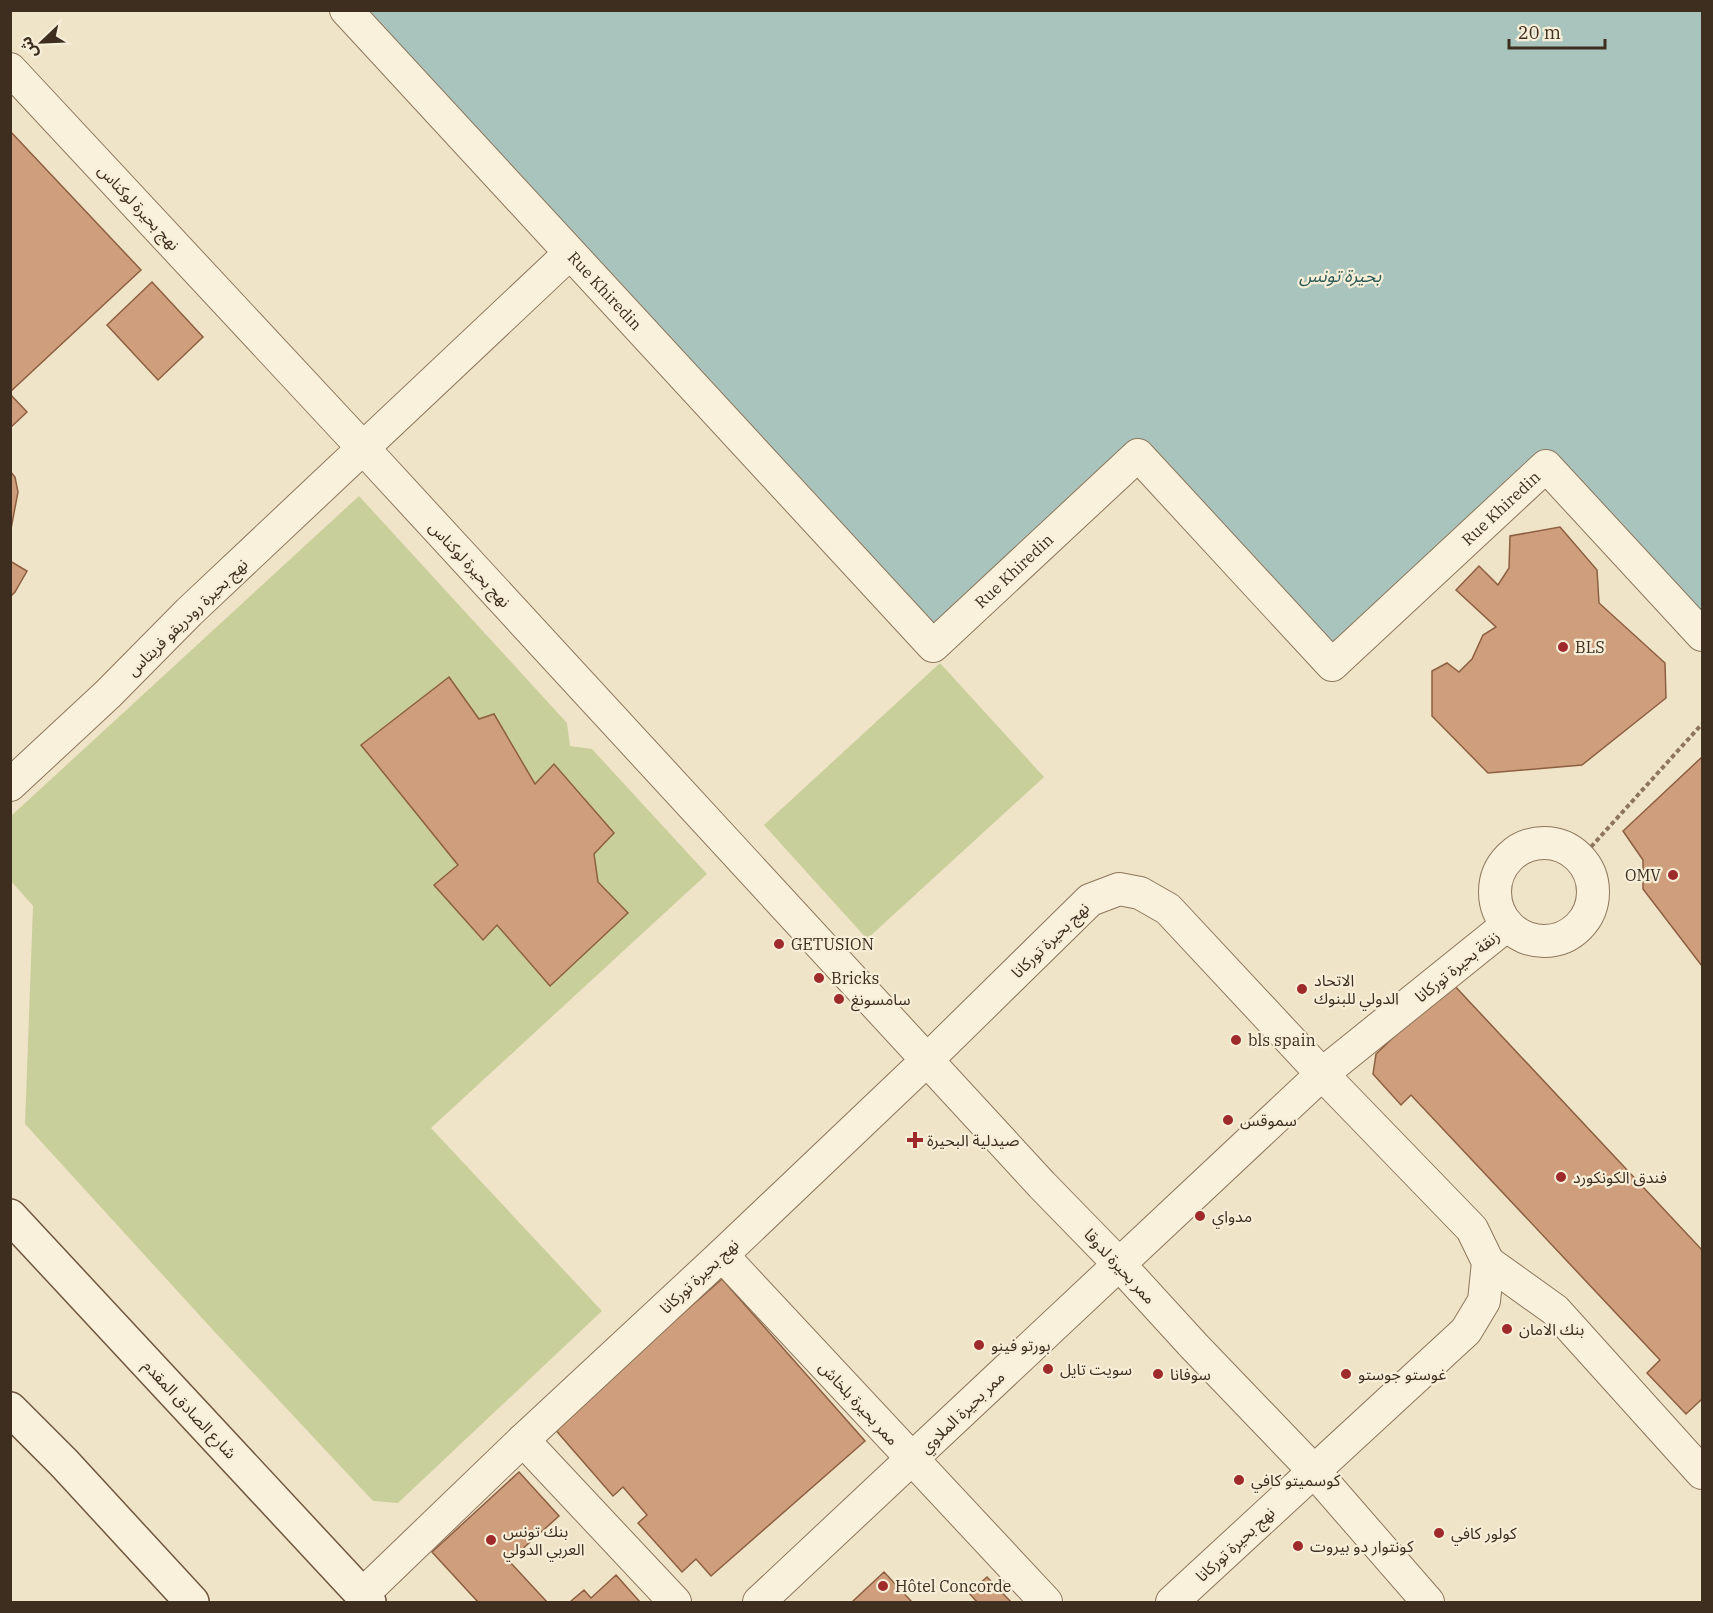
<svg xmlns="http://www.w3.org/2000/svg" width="1713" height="1613" viewBox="0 0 1713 1613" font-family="'IBM Plex Serif','Noto Sans Arabic',serif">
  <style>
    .green { fill: #c9cf9b }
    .water { fill: #a9c4bc; stroke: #6f938a; stroke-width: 1.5 }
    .building { fill: #cf9f7d; stroke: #8d5f41; stroke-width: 1.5 }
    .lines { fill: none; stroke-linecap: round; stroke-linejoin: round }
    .street-casing { stroke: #8d765c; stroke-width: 34 }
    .secondary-casing { stroke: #6f573f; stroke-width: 36 }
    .path { stroke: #8d765c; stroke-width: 4; stroke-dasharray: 4.5 3; stroke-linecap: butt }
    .street { stroke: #faf1dc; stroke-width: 32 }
    .secondary { stroke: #faf1dc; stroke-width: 33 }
    .poi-dot { fill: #9e2a2b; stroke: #f7eed8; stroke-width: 2 }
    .labels { text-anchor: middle; stroke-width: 4.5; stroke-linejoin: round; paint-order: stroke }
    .street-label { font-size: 16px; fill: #3d2e20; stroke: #f7eed8 }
    .poi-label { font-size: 16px; fill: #3d2e20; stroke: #f7eed8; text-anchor: start }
    .water-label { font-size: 18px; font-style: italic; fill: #2f5d5a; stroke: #f7eed8 }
  </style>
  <rect width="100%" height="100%" fill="#f0e4c8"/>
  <!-- green -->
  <path class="green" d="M359,496L567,723L570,746L592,749L707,874L431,1128L602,1311L398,1503L373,1501L212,1329L25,1124L33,906L11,881V816Z
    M940,663L1044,777L867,939L764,825Z"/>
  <!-- water -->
  <path class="water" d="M361,11H1702V633L1539,456L1327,654L1130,441L923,634Z"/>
  <!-- building -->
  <path class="building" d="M10,131L141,270L10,392Z
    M152,282L203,337L158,380L107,325Z
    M10,394L27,412L10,428Z
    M10,471L15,477L18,492L10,534Z
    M1560,527L1597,570L1599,603L1665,663L1666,698L1582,765L1488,773L1432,716V671L1447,663L1459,672L1472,659L1483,635L1496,627L1456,590L1479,566L1498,585L1509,568L1510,536Z
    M10,561L27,571L15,592L10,597Z
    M449,677L479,719L494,714L535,784L554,764L614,833L594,854L598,882L628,913L550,986L497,925L483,940L434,885L458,865L361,745Z
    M1702,757V966L1643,889V860L1623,831Z
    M1451,982L1702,1250V1399L1686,1414L1647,1373L1660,1360L1411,1095L1401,1105L1373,1074L1376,1054Z
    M722,1279L865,1441L711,1576L696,1559L682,1572L638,1523L647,1515L623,1487L613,1496L553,1427Z
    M519,1472L559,1516L509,1561L547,1602H478L432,1552Z
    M884,1572L911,1601L909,1602H852Z
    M616,1575L640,1602H570L584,1590L591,1598Z
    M987,1577L1011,1602H977L969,1593Z"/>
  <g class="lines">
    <defs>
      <g id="street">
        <path id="s1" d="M346,10L933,646L1138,455L1332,665L1546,466L1702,635"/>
        <path d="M10,69L364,449L1042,1185L1119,1264L1194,1346L1314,1471L1428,1602"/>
        <path d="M10,785L108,694L189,612L569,254"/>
        <circle cx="1544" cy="892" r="49"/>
        <path d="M722,1255L1046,1602"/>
        <path d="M1488,1262L1555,1310L1702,1473"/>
        <path d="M523,1440L675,1602"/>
        <path d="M362,1595L523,1440L722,1255L926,1061L1090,900L1119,889L1140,893L1168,909L1322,1074L1472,1229L1488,1262L1484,1301L1466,1331L1172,1602"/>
        <path d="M759,1602L1322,1074L1507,925"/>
      </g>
      <path id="secondary" d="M10,1216L369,1602
        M10,1409L64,1463L192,1602"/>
    </defs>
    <!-- street casing -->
    <use href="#street" class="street-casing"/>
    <!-- secondary casing -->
    <use href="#secondary" class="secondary-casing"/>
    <!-- path -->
    <path class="path" d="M1581,858L1702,724"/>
    <!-- street -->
    <use href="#street" class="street"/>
    <!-- secondary -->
    <use href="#secondary" class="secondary"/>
  </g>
  <!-- markers -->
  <g class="poi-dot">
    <circle cx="1563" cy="647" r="6"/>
    <circle cx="1673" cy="875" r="6"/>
    <circle cx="779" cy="944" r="6"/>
    <circle cx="819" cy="978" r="6"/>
    <circle cx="1302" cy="989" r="6"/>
    <circle cx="839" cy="999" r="6"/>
    <circle cx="1236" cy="1040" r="6"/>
    <circle cx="1228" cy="1120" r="6"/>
    <path d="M912 1131h6v6h6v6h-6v6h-6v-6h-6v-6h6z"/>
    <circle cx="1561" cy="1177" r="6"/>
    <circle cx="1200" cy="1216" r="6"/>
    <circle cx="1507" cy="1329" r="6"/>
    <circle cx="979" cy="1345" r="6"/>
    <circle cx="1048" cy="1369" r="6"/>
    <circle cx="1158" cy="1374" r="6"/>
    <circle cx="1346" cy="1374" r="6"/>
    <circle cx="1239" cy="1480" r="6"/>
    <circle cx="1439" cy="1533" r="6"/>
    <circle cx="491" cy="1540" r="6"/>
    <circle cx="1298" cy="1546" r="6"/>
    <circle cx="883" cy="1586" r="6"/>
  </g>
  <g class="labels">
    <!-- street labels -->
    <g class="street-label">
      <text transform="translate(139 207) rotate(47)" y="6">نهج بحيرة لوكناس</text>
      <text dy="6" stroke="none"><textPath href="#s1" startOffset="382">Rue Khiredin</textPath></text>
      <text dy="6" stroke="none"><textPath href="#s1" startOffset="1662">Rue Khiredin</textPath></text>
      <text transform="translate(470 564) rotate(47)" y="6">نهج بحيرة لوكناس</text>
      <text dy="6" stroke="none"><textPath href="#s1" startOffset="976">Rue Khiredin</textPath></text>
      <text transform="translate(187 617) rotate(-44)" y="6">نهج بحيرة رودريقو فريتاس</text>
      <text transform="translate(1050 940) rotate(-44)" y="6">نهج بحيرة توركانا</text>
      <text transform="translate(1457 966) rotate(-39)" y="6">زنقة بحيرة توركانا</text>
      <text transform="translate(1120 1266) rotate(47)" y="6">ممر بحيرة لدوقا</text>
      <text transform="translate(699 1276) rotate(-43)" y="6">نهج بحيرة توركانا</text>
      <text transform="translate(859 1403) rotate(47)" y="6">ممر بحيرة بلخاش</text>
      <text transform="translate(190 1409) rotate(47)" y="6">شارع الصادق المقدم</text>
      <text transform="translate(962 1412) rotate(-44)" y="6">ممر بحيرة الملاوي</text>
      <text transform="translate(1235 1544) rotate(-43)" y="6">نهج بحيرة توركانا</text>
    </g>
    <!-- poi labels -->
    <g class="poi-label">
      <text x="1575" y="653">BLS</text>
      <text x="1661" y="881" text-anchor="end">OMV</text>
      <text x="791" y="950">GETUSION</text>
      <text x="831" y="984">Bricks</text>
      <text x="1314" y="986">الاتحاد<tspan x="1314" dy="18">الدولي للبنوك</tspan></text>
      <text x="851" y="1005">سامسونغ</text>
      <text x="1248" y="1046">bls spain</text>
      <text x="1240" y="1126">سموقس</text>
      <text x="927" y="1146">صيدلية البحيرة</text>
      <text x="1573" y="1183">فندق الكونكورد</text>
      <text x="1212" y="1222">مدواي</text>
      <text x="1519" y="1335">بنك الامان</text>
      <text x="991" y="1351">بورتو فينو</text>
      <text x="1060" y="1375">سويت تايل</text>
      <text x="1170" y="1380">سوفانا</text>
      <text x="1358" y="1380">غوستو جوستو</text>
      <text x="1251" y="1486">كوسميتو كافي</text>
      <text x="503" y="1537">بنك تونس<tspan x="503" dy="18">العربي الدولي</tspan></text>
      <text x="1451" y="1539">كولور كافي</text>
      <text x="1310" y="1552">كونتوار دو بيروت</text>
      <text x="895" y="1592">Hôtel Concorde</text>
    </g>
    <!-- water labels -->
    <g class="water-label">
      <text x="1340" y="282">بحيرة تونس</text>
    </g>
  </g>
  <!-- border -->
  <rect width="1713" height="1613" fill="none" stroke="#3d2e20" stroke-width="24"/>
  <!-- north arrow -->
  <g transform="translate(42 42) rotate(247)" stroke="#f7eed8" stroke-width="4.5" paint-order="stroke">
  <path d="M0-4.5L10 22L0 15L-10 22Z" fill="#3d2e20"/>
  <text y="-9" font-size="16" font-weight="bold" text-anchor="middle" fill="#3d2e20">ش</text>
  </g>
  <!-- scale -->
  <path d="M1509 39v9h96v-9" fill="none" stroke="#3d2e20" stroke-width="3"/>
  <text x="1518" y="39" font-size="18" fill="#3d2e20" stroke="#f7eed8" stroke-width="4.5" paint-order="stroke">20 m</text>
</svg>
